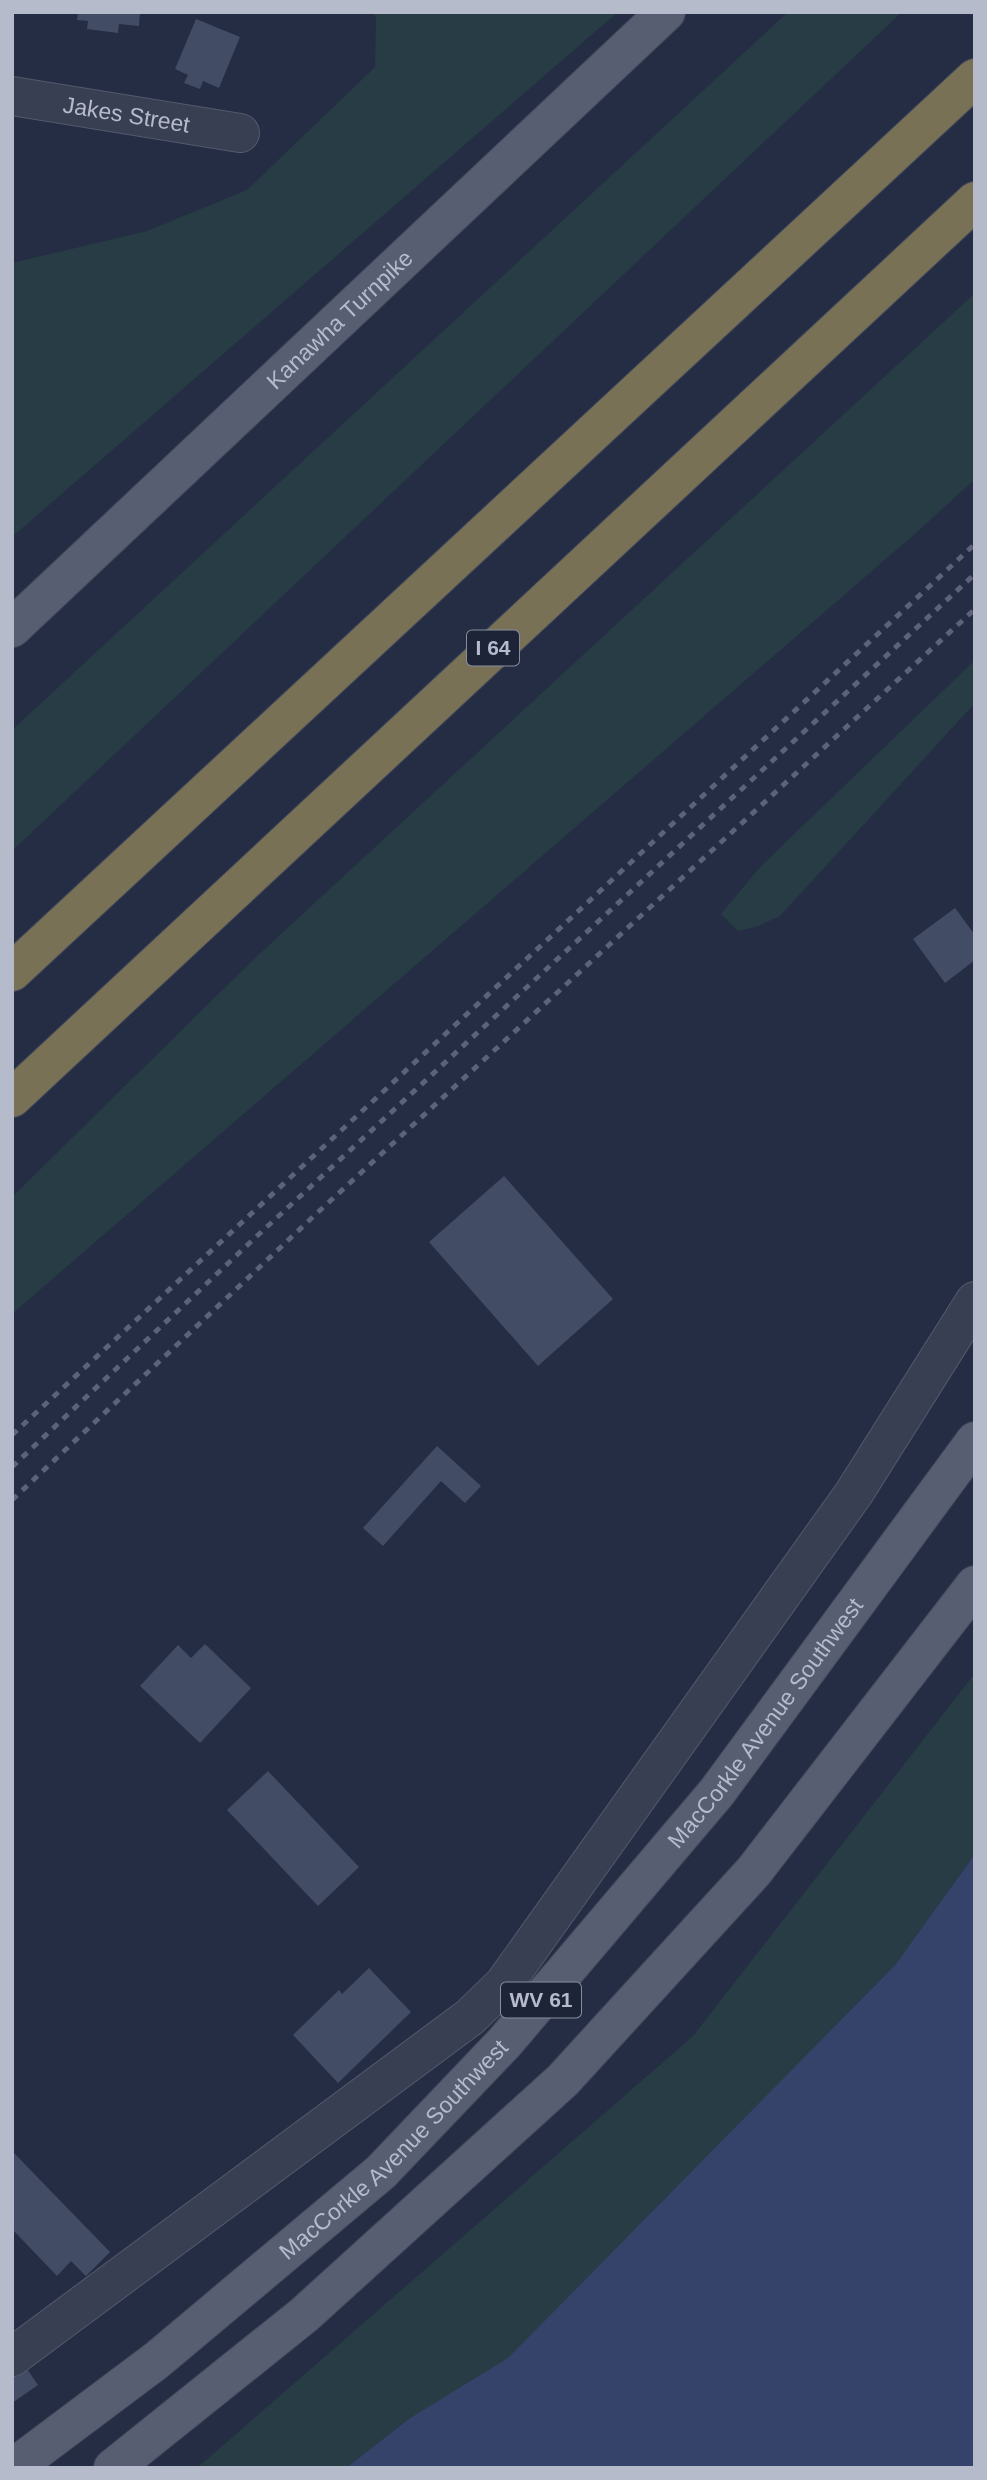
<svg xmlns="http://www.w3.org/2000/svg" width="987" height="2480" viewBox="0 0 987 2480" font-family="Arial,sans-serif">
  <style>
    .green { fill: #273c44 }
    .water { fill: #354269 }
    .building { fill: #434c65 }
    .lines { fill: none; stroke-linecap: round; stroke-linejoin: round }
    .minor-casing { stroke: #545a6d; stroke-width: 40 }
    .major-casing { stroke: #43485c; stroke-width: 40 }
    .highway-casing { stroke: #41475a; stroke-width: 40 }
    .minor { stroke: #393f52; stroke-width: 38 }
    .major { stroke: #575e72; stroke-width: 38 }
    .highway { stroke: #797155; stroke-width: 38 }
    .rail { stroke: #5b627a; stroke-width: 5; stroke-dasharray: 7 7; stroke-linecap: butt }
    .labels { text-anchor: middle; stroke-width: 5; stroke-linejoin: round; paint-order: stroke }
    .shield { fill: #1e2438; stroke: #888ea0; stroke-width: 2 }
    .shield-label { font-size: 21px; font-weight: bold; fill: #b6bbcc }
    .street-label { font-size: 23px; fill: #b6bbcc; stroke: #1e2438 }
  </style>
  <rect width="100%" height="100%" fill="#242d43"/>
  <!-- green -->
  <path class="green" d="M372,12H618L12,537V263L147,231L247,190L375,67L376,18Z
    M788,12H902L12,851V730Z
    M975,293V479L916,533L12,1314V1197L255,958Z
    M975,660V703L780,916L759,926L738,931L721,914L760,867Z
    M975,1673V1854L895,1965L508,2359L410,2418L346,2468H197L693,2036Z"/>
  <!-- water -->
  <path class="water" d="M975,1854V2468H346L410,2418L508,2358L895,1965Z"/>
  <!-- building -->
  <path class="building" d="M78,12H140L139,26L119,24L118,33L87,29L88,21L77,20Z
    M196,19L240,37L219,88L203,81L200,89L184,83L188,75L175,69Z
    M955,908L975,935V960L945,983L913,939Z
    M504,1176L613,1299L538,1366L429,1242Z
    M437,1446L481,1486L465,1503L441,1481L383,1546L363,1528Z
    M205,1644L251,1688L200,1743L140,1686L178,1645L191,1658Z
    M268,1771L359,1867L318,1906L227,1810Z
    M369,1968L411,2012L338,2083L293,2035L339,1990L342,1994Z
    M12,2151L110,2252L86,2276L71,2261L57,2276L12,2229Z
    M25,2366L38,2385L12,2403V2374Z"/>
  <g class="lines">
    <defs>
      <g id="minor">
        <path id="s1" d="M12,96L240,133"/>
        <path d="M12,2357L470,2017L504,1984L854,1493L975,1301"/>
      </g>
      <g id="major">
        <path id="s2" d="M12,628L666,12"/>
        <path id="s3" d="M13,2468L157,2360L381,2172L505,2042L717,1792L975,1441"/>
        <path d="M113,2468L304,2315L563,2080L754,1871L975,1585"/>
      </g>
      <path id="highway" d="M12,972L975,78
        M12,1098L975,201"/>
    </defs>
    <!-- minor casing -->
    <use href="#minor" class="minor-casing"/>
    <!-- major casing -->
    <use href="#major" class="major-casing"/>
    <!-- highway casing -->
    <use href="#highway" class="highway-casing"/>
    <!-- minor -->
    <use href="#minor" class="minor"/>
    <!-- major -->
    <use href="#major" class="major"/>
    <!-- highway -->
    <use href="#highway" class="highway"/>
    <!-- rail -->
    <path class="rail" d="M12,1435L975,544
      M12,1467L257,1236L975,574
      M12,1500L316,1214L975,609"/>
  </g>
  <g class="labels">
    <!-- shield labels -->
    <g class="shield">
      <rect x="467" y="630.5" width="52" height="35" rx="5"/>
      <rect x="501" y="1982.5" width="80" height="35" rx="5"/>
    </g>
    <g class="shield-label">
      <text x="493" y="655">I 64</text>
      <text x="541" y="2007">WV 61</text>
    </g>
    <!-- street labels -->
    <g class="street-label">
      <text dy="8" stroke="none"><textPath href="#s1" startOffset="116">Jakes Street</textPath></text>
      <text dy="8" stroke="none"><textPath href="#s2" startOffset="450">Kanawha Turnpike</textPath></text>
      <text dy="8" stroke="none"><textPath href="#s3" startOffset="1064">MacCorkle Avenue Southwest</textPath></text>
      <text dy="8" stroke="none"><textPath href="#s3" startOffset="497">MacCorkle Avenue Southwest</textPath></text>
    </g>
  </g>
  <!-- border -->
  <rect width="987" height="2480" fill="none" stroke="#b6bbcc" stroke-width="28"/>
</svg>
